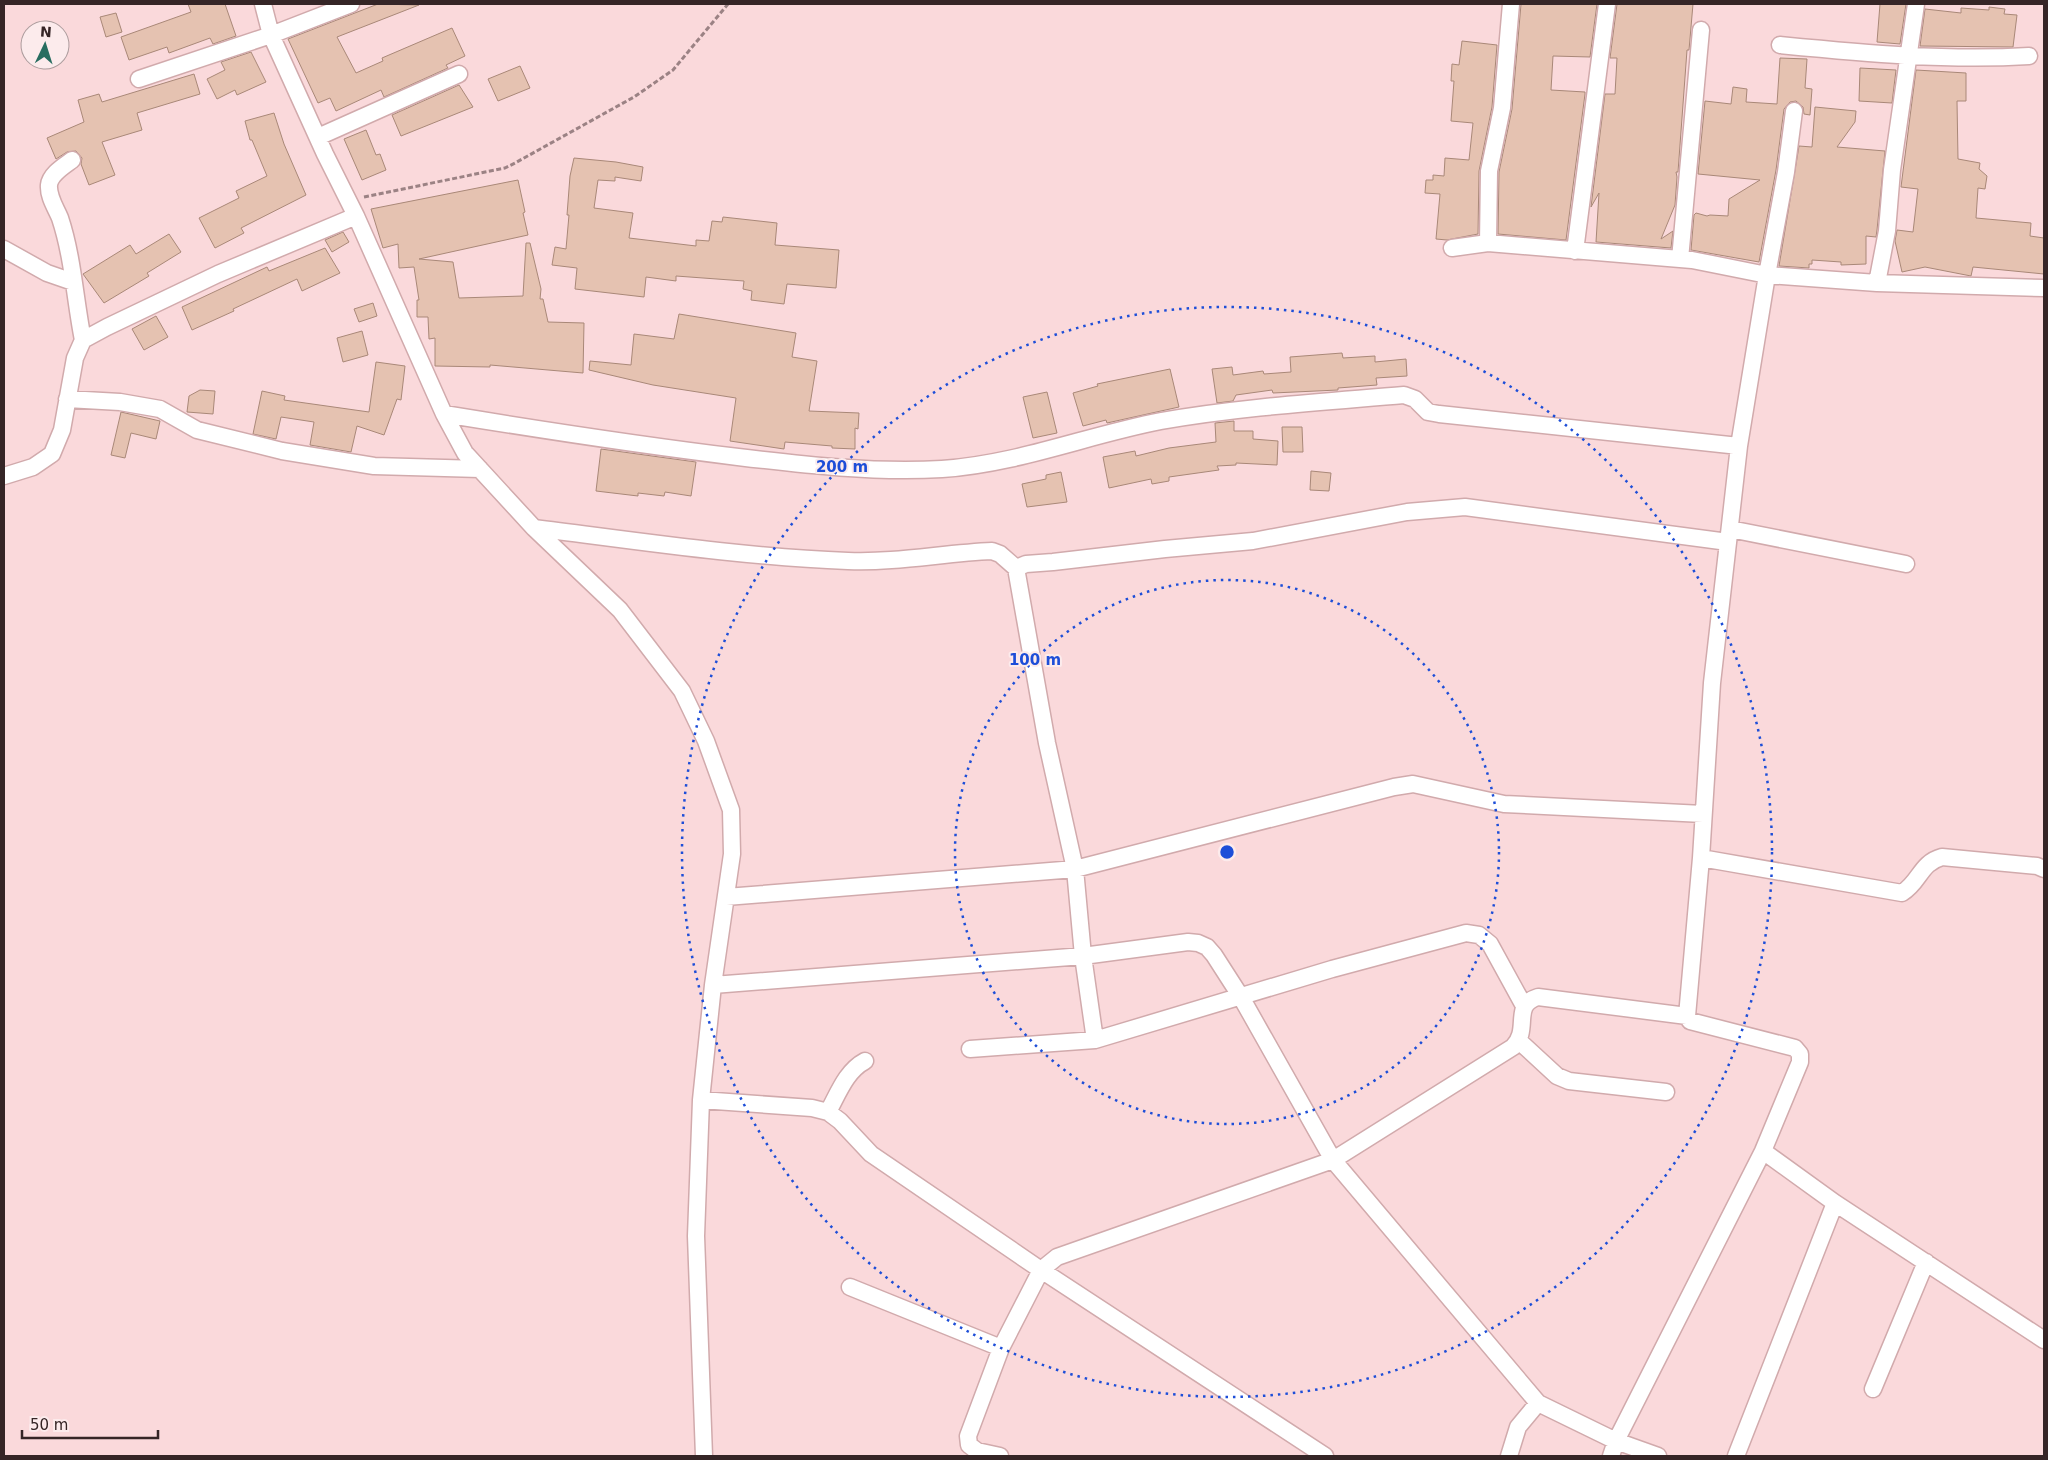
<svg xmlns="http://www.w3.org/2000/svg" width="2048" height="1460" viewBox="0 0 2048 1460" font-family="'DejaVu Sans',sans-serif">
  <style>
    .building { fill: #e5c2b1; stroke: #a98878 }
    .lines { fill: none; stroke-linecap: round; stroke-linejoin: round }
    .street-casing { stroke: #d1aaac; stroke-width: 19 }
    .path { stroke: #9b8284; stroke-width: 3; stroke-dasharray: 5 2.5; stroke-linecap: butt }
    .street { stroke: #fff; stroke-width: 16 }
    .ring { fill: none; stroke: #1d4ed8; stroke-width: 2.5; stroke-dasharray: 2.5 5 }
    .centre { fill: #1d4ed8; stroke: #fcebec; stroke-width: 2.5 }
    .ring-label { font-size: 15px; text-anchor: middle; font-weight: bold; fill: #1d4ed8; stroke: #fcebec; stroke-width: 4; stroke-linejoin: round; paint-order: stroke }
  </style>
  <rect width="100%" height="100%" fill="#fad9db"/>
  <!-- building -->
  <path class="building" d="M188,4H225L236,36L213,44L210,38L169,53L167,47L129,60L121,37L191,12Z
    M378,4L419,5L337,37L356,73L383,61L382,58L452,28L465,56L446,65L448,68L384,97L381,90L336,111L330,98L318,103L288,39Z
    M1521,4H1597L1590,57L1553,56L1551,90L1585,92V94L1566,240L1498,234L1499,172L1512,109Z
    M1617,4H1693L1689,50H1687L1678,172H1676L1677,177L1675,205L1661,239L1673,231L1671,248L1596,242L1599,193L1591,207L1605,94H1615L1617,58H1610Z
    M1880,4H1906L1900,44L1877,42Z
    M1989,7L2005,9L2004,14L2017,15L2013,47L1920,46L1925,9L1961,13V8L1989,10Z
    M116,13L122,32L106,37L100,17Z
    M1462,41L1497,45L1492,107L1479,171L1478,234L1447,240L1436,239L1440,194L1425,193L1426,180H1433V175L1444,176L1445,158L1469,160L1473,123L1451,121L1454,81H1451L1452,64L1459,65Z
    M251,52L266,82L237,95L235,90L217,99L207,79L225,70L221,62Z
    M1780,58L1807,59L1805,88L1812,89L1810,115L1804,114L1803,107L1796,101L1790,102L1784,109L1776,170L1759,262L1691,250L1694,215L1696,213L1707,216L1710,215L1728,216L1729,199L1760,180L1698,174L1705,101L1731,104L1733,87L1747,89L1746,102L1777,104Z
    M520,66L530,88L498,101L488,79Z
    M1860,68L1896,70L1892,103L1859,101Z
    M1916,70L1966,73V101H1957L1958,159L1980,163L1979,169L1987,176L1985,189L1978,188L1976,218L2031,223L2030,236L2044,238V274L1973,267L1971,276L1925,267L1902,272L1895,241L1897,230L1913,232L1918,189L1901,187Z
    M194,74L200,94L137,113L142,130L102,142L115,175L89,185L81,164L82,158L76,151L67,152L56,159L47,138L84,122L78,100L99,94L102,102Z
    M459,85L473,107L401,136L392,115Z
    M1815,107L1856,111L1855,122L1837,147L1885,151L1877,230L1876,237L1866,236V264L1841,265V262L1812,260V264H1809V268L1779,266L1799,146L1812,147Z
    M274,113L284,144L306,195L241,228L244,233L215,248L199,218L239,198L236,191L267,176L252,140H250L245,121Z
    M366,130L376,155L380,154L386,170L362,180L344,139Z
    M574,158L616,162L643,167L641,181L615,177V181L598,180L594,208L633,213L629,238L696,246V240L709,241L712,221L722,222L723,217L777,223L775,245L839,250L836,288L787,284L784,304L751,300L752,291L743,289L744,281L676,276V281L646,277L644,297L575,289L577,268L552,265L555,247L566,249L569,215H567L570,176Z
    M518,180L525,212L523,213L528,235L419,259L453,262L459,298L523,296L526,243H530L541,289L540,299H543L548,322L584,323L583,373L490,365V367L435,366V338L429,339L428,317H417V300H419L414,267L399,268L398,244L383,248L371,209Z
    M343,232L349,242L332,252L325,240Z
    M169,234L181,252L147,273L149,276L104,303L83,274L130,245L136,254Z
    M325,248L340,273L302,291L297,279L233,309L234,311L192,330L182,307L267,267L269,271Z
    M373,303L377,316L359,322L354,309Z
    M679,314L796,333L792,357L817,361L809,411L859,413L858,429L855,428V449L832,448V446L785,442L784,449L730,441L736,398L653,385L589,370L590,361L631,365L634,334L674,339Z
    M156,316L168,337L144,350L132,329Z
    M362,331L368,355L343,362L337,338Z
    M1342,353L1343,358L1375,356V362L1406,359L1407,376L1376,378L1377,385L1338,388V390L1273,393L1272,390L1236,395L1233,401L1217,403L1212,369L1232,367L1233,375L1263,371L1264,374L1291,372L1290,357Z
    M376,362L405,366L401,400L397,399L384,435L357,426L351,452L310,445L314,422L281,417L276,439L253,434L262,391L285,396L284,400L369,412Z
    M1170,369L1179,407L1107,423L1106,420L1083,426L1073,393L1098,386L1097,384Z
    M200,390L215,391L213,414L187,412L189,396Z
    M1047,392L1057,433L1033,438L1023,397Z
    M121,412L160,421L156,439L131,433L125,458L111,455Z
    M1234,421V431H1253V439L1278,441L1277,465L1236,463V465L1217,466L1219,470L1169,477V481L1152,484L1151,479L1109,488L1103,457L1135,451L1136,456L1169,448L1216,442L1215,423Z
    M1282,427H1302L1303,452H1283Z
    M601,449L696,462L691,496L665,492L664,496L638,493V496L596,491Z
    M1311,471L1331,473L1329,491L1310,490Z
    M1061,472L1067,502L1027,507L1022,484L1046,479V475Z"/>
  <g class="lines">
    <defs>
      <path id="street" d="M263,4L271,35L325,154L356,216L444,414L465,453L534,528L620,610L682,691L706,741L731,810L732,854L713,985L701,1100L696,1236L704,1456
        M1780,45C1863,53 1945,61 2029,56
        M139,79L271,35L351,4
        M318,137L459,74
        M72,160C64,166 50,174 49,185C48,197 56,208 60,218C73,257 75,300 83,340
        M1488,243L1489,171L1502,108L1511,4
        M1452,248L1488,243L1692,260L1767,275L1786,172L1794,111
        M4,249L47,273L73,282
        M1575,251L1607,4
        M1680,259L1701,30
        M1877,283L1887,231L1892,170L1916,4
        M67,399L120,402L160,409L197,430L282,451L374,466L480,469
        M444,414C542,430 639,445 738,457C805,465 875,473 942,469C1017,464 1088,435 1161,421C1241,407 1323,402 1404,395L1415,399L1428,412L1439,414L1739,446
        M4,476L33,467L52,454L62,430L75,358L83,340L107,327L218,274L356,216
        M534,528C638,541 743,557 848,561C896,563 944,553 992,551L1000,554L1016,568
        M1730,529L1906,564
        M1701,858L1902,893C1920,882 1920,863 1942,857L2037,866L2044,869
        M726,897L1075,869L1394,787L1413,784L1504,804L1703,814
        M713,985L1083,956L1188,942L1198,943L1207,947L1214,955L1241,997L1333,1160L1538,1403L1616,1441L1658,1456
        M1095,1040L1083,956L1075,869L1047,743L1016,568L1026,564L1053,562L1165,549L1253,541L1407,512L1465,507L1728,542
        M1519,1041L1557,1076L1569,1081L1666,1092
        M970,1049L1095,1040L1332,969L1466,933L1479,935L1490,944L1524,1006
        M701,1100L812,1108L828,1112L840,1121L871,1154L1041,1270L1325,1456
        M828,1112C838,1094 846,1071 865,1061
        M1763,1151L1835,1203L2044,1340
        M850,1287L1001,1348
        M1873,1389L1926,1262
        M1000,1456L977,1451L969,1445L968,1436L1001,1348L1041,1270L1057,1257L1333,1160L1513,1047C1531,1029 1511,1005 1538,997L1687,1016
        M1509,1456L1518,1427L1538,1403
        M1611,1456L1616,1441L1763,1151L1800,1062V1054L1795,1048L1690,1021L1687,1016L1701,858L1712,683L1739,446L1767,275L1877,283L2044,288
        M1736,1456L1835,1203"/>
    </defs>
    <!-- street casing -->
    <use href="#street" class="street-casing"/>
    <!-- path -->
    <path class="path" d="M364,197L505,168L515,163L634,97L673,70L728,4"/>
    <!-- street -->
    <use href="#street" class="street"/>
  </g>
  <!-- distance rings -->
  <g class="ring">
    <circle cx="1227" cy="852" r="272"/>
    <circle cx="1227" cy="852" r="545"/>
  </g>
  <circle cx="1227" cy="852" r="8" class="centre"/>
  <g class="ring-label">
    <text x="842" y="472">200 m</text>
    <text x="1035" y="665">100 m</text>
  </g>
  <!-- border -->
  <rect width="2048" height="1460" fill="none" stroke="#352526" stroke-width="10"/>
  <!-- north arrow -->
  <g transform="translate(45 45) rotate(4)"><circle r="24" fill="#fcebec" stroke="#ac9c9d"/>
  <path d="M0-4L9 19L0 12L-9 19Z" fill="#276d60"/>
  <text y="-8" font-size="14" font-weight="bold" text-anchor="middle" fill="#352526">N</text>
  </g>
  <!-- scale -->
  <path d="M22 1430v8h136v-8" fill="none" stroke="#352526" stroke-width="2.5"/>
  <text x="30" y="1430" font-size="15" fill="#352526" stroke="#fcebec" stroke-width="4" paint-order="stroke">50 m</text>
</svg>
